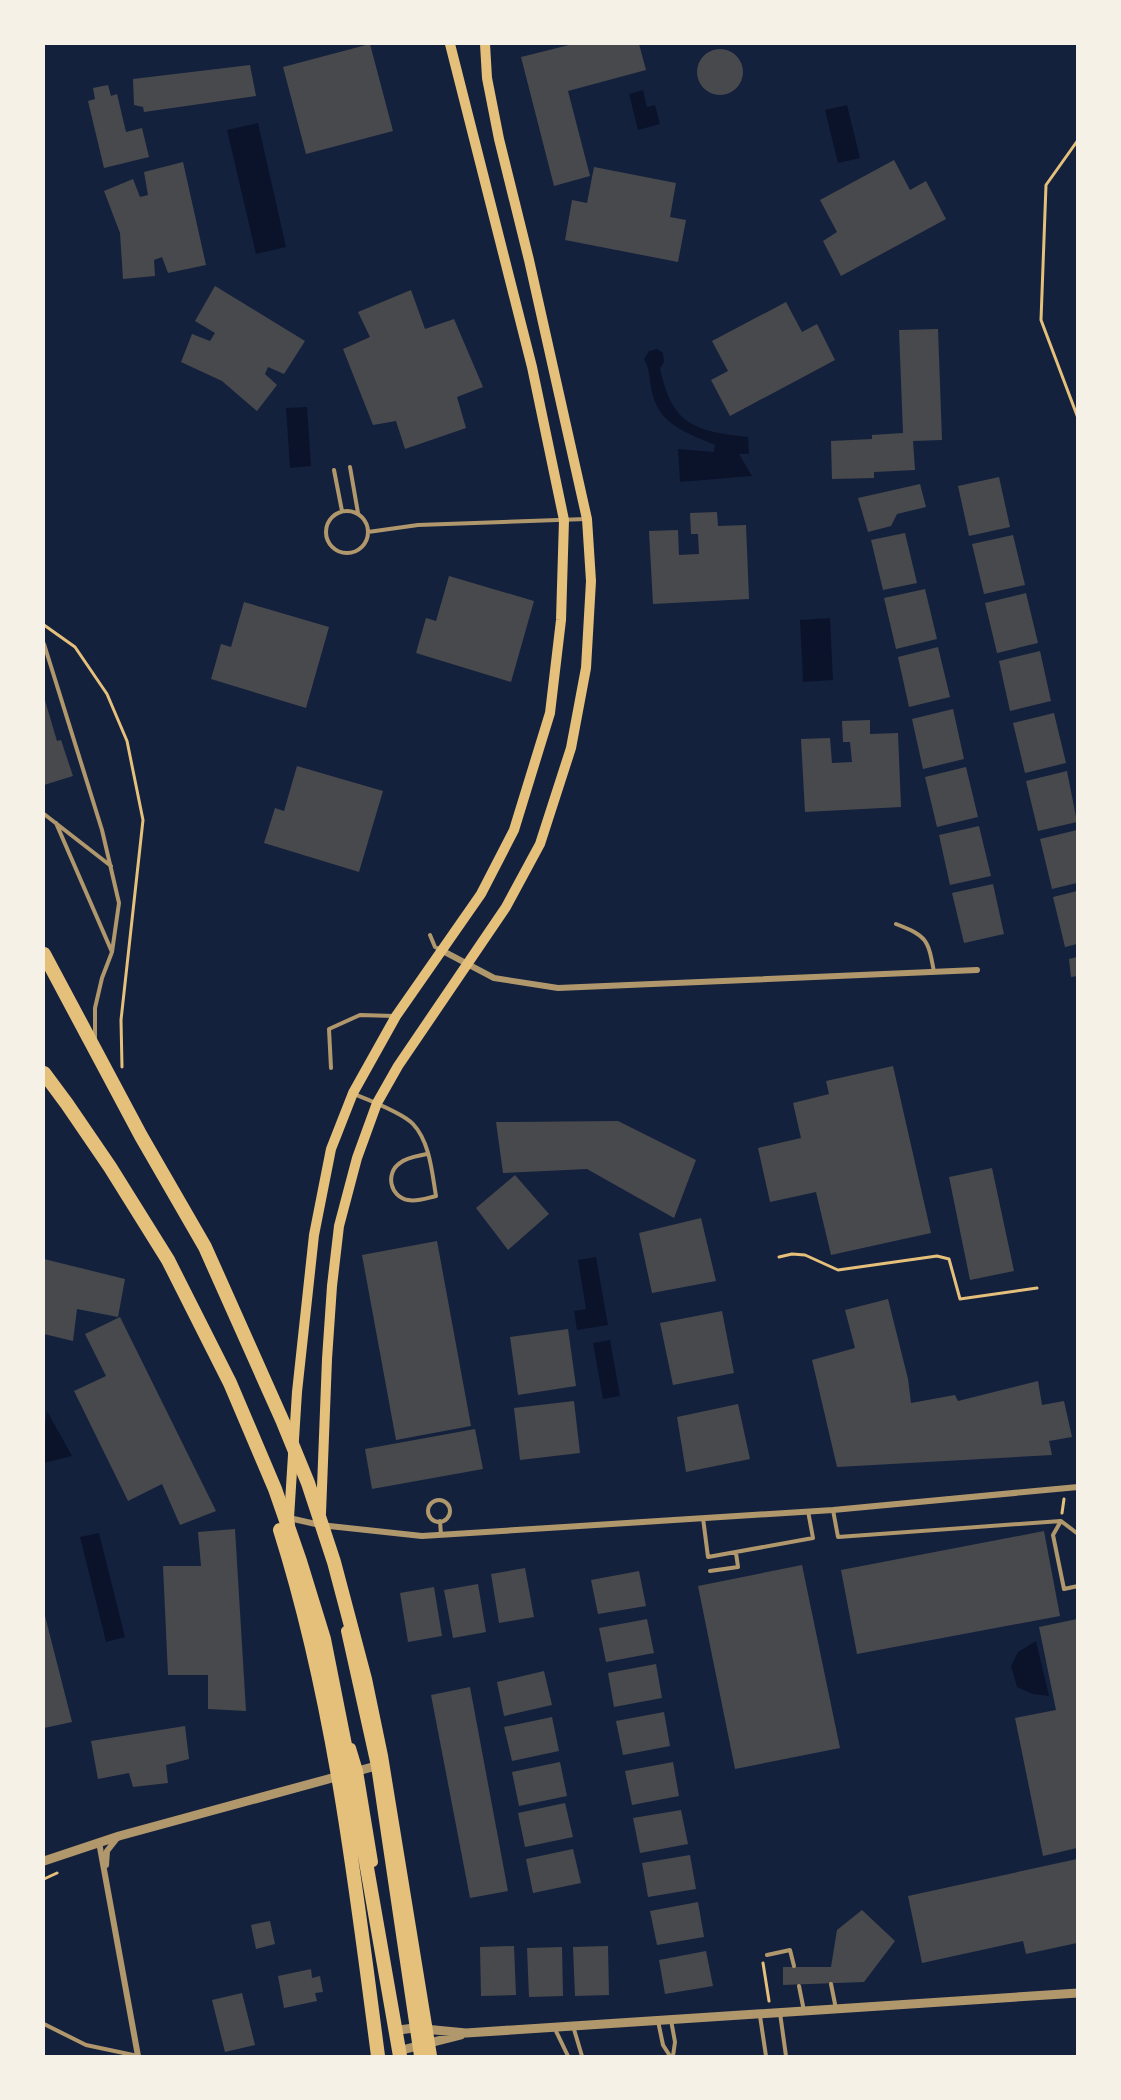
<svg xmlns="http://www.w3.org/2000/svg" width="1121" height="2100" viewBox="0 0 1121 2100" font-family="'Noto Sans',sans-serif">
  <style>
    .water { fill: #0b132b }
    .building { fill: #48494c }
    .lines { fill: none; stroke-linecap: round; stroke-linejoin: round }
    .path { stroke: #e5c07b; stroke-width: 3 }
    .service { stroke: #b1986c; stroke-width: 4 }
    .minor { stroke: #b1986c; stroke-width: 6 }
    .tertiary { stroke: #b1986c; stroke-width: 9 }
    .secondary { stroke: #e5c07b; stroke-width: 10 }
    .motorway { stroke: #e5c07b; stroke-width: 14 }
  </style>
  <rect width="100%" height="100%" fill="#14213d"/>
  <!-- water -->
  <path class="water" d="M643,90L647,107L655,105L660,124L638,130L629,94Z
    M847,105L860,158L838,163L825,110Z
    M258,123L286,247L256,254L227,130Z
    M657,349L663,353L664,362L660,368C672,425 694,431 748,437L749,454H739L752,476L680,482L678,449L714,452L715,445C690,434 661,426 653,396C649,383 651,372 644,359L649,351Z
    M307,407L311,466L290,468L286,408Z
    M830,618L833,680L803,682L800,620Z
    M596,1257L608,1325L577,1330L574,1311L586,1309L578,1260Z
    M610,1340L620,1396L603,1399L593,1343Z
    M47,1411L72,1456L44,1463V1433Z
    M99,1533L125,1637L106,1642L80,1537Z
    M1036,1641L1049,1696L1033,1694L1017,1687L1011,1666L1018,1652Z"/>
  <!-- building -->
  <path class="building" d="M370,44L393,131L306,154L283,67Z
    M573,44H639L646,70L568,91L590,176L554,186L521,57Z
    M697 72a23 23 0 1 1 46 0a23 23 0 1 1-46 0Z
    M250,65L256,96L144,112L143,107L134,105L133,79Z
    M108,85L111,96L117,94L126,132L142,128L149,157L104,168L88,101L95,99L93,88Z
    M894,160L910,190L926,181L946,219L841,276L823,241L837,232L820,200Z
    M183,162L206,265L168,273L162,257L154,260L155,276L123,279L120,233L104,191L133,179L140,197L148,195L144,172Z
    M594,167L676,183L670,217L686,220L678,262L565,240L572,200L587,203Z
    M215,286L305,341L284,374L268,367L265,374L277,385L257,411L222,381L181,362L192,334L210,341L215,333L195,321Z
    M411,290L425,329L454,319L483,387L457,397L466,428L405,449L396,421L373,425L343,349L370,337L358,312Z
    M786,302L802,332L817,324L835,360L730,416L711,380L728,371L712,341Z
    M938,329L942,440L913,441L915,470L874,472V478L832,479L831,441L872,439V435L903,433L899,330Z
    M999,477L1010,527L969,536L958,486Z
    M920,484L926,507L897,514L891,526L868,532L858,498Z
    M717,512L718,526L746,525L749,599L653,604L649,531L678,530L679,555L699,554L698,534H691L690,513Z
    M905,533L917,583L883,590L871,540Z
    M1013,535L1025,585L984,594L972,544Z
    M449,576L534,601L511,682L416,653L426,618L436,621Z
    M925,589L937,639L896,649L884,598Z
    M1026,593L1038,643L997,653L985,603Z
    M244,602L329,627L306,708L211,679L221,644L231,647Z
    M938,647L950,697L909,707L898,657Z
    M1040,651L1051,701L1010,711L999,661Z
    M44,697L57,741L61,740L73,776L44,785Z
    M953,709L964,759L923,769L912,719Z
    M1054,713L1066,763L1025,773L1013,723Z
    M870,720V734L898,733L901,807L805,812L801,739L830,738L832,763L852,762L850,742H843L842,721Z
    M297,766L383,791L359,872L264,843L275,808L284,811Z
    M966,767L978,817L937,827L925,777Z
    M1067,771L1077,822L1038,831L1026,781Z
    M979,826L991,876L950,885L939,835Z
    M1077,830V883L1052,889L1040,839Z
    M993,884L1004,934L964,943L952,893Z
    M1077,891V944L1065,947L1053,897Z
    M1077,957V976L1071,977L1069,959Z
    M893,1066L931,1233L831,1255L816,1192L770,1202L758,1148L801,1138L793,1103L829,1094L826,1081Z
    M618,1121L696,1160L674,1218L587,1169L503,1173L496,1122Z
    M992,1168L1014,1271L970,1280L949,1177Z
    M515,1175L549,1214L508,1250L476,1208Z
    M701,1218L716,1281L652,1293L639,1233Z
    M437,1241L471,1426L396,1440L362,1255Z
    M44,1259L125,1279L118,1317L77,1309L73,1341L44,1334Z
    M888,1299L908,1379L911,1403L955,1395L958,1401L1038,1381L1042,1405L1064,1401L1072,1437L1049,1441L1052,1455L837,1467L812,1360L855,1348L845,1310Z
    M722,1311L734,1373L673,1385L660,1323Z
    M120,1317L216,1511L180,1525L162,1484L128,1501L74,1391L106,1376L85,1334Z
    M568,1329L576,1386L518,1395L510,1337Z
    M574,1401L580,1453L520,1460L514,1408Z
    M738,1404L750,1459L686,1472L677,1417Z
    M475,1429L483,1469L372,1489L365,1449Z
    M235,1529L246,1711L208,1709V1675H168L163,1566H201L198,1532Z
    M1044,1531L1060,1616L857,1654L841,1570Z
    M802,1565L840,1748L735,1769L698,1586Z
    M525,1568L534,1617L499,1623L491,1574Z
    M639,1571L646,1606L598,1614L591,1580Z
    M478,1584L486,1632L453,1638L444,1590Z
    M434,1587L442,1636L408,1642L400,1593Z
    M44,1612L72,1722L44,1728Z
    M647,1619L654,1653L606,1662L599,1628Z
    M1077,1619V1848L1043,1856L1015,1718L1056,1710L1039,1627Z
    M656,1664L662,1698L614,1707L608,1673Z
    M544,1671L552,1705L504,1716L497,1682Z
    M470,1687L508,1891L470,1898L431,1695Z
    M664,1712L670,1746L623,1755L616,1721Z
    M552,1717L559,1751L512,1761L504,1727Z
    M185,1726L189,1759L166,1765L168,1783L133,1787L129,1773L98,1779L91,1741Z
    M560,1762L567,1796L519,1806L512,1772Z
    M673,1762L679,1796L632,1805L625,1771Z
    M565,1803L573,1837L525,1847L518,1813Z
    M681,1810L688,1844L640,1853L633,1818Z
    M573,1849L581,1883L533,1893L526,1859Z
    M690,1855L696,1889L648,1897L642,1863Z
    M1077,1859V1943L1026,1954L1023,1941L922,1963L908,1896Z
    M698,1902L704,1937L657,1945L650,1911Z
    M862,1910L895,1941L864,1982L783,1985V1967H831L837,1930Z
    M270,1921L275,1944L256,1949L251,1925Z
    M514,1946L516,1995L481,1996L480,1947Z
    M608,1946L609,1995L575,1996L573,1947Z
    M562,1947L563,1996L529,1997L527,1948Z
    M706,1951L713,1986L665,1994L659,1960Z
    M311,1969L312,1978L320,1976L323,1992L315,1993L317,2001L284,2008L278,1976Z
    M242,1993L255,2045L225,2052L212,2000Z"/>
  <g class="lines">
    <!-- path -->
    <path class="path" d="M1078,140L1046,185L1041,320L1078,418
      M44,625L75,647L107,694L127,741L143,820L121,1020L122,1067
      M779,1257L792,1254L805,1255L838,1270L937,1256L949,1259L960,1299L1037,1288
      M1062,1513L1064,1499
      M44,1879L57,1873
      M763,1963L769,2001"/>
    <!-- service -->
    <path class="service" d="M350,467L358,513
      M334,470L342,511
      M326 532a21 21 0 1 1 42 0a21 21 0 1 1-42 0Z
      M368,532L418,525L586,519
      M44,644L102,830L119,903L112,952L102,978L95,1008V1038
      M44,814L111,866
      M56,823L112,952
      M896,924C927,936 928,939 934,972
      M430,935L435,947L441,950
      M331,1068L329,1029L360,1015L394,1016
      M354,1094C369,1100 403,1113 413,1124C430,1142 432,1173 436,1196C427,1198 417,1202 408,1200C390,1197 385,1173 400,1163C407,1157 419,1156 427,1154
      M428 1511a11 11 0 1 1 22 0a11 11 0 1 1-22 0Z
      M833,1510L838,1537L1061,1521
      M703,1518L708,1557L813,1538L808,1511
      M440,1521L441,1535
      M1078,1534L1061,1521L1053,1535L1064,1589L1078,1586
      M710,1571L738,1567L736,1553
      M767,1955L790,1950L794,1966
      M831,1984L836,2009
      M799,1986L804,2011
      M780,2013L786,2056
      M760,2016L766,2056
      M671,2020L675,2042L673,2056
      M658,2021L663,2045L670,2056
      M44,2024L86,2045L138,2056
      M573,2026L582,2056
      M554,2027L568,2056"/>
    <!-- minor -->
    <path class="minor" d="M441,950L494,978L558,988L977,970
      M289,1518L320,1525L422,1536L833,1510L1078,1487
      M99,1842L138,2056
      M106,1865L107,1851L118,1837"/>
    <!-- tertiary -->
    <path class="tertiary" d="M44,1861L119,1836L376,1766
      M399,2030L414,2028L466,2033L1078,1993
      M402,2050L461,2035"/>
    <!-- secondary -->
    <path class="secondary" d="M321,1513L327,1359L332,1286L339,1226L357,1158L377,1103L398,1066L506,907L540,844L571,748L586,668L591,581L587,519L529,260L499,139L487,78L485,44
      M290,1525L289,1518L297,1392L314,1235L331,1149L353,1093L396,1016L481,894L514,830L550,713L561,620L564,520L532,367L450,44
      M346,1631L376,1766L419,2056
      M351,1748L358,1771L373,1862"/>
    <!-- motorway -->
    <path class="motorway" d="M44,954L141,1136L205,1247L283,1422L308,1483L334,1562L365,1679L381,1756L430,2056
      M44,1073L67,1104L110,1167L168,1260L230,1383L275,1489L300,1561L324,1639L349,1765L400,2056
      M280,1530C334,1701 355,1880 378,2056"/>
  </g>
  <!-- border -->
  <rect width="1121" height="2100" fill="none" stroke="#f6f1e7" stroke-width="90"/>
</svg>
